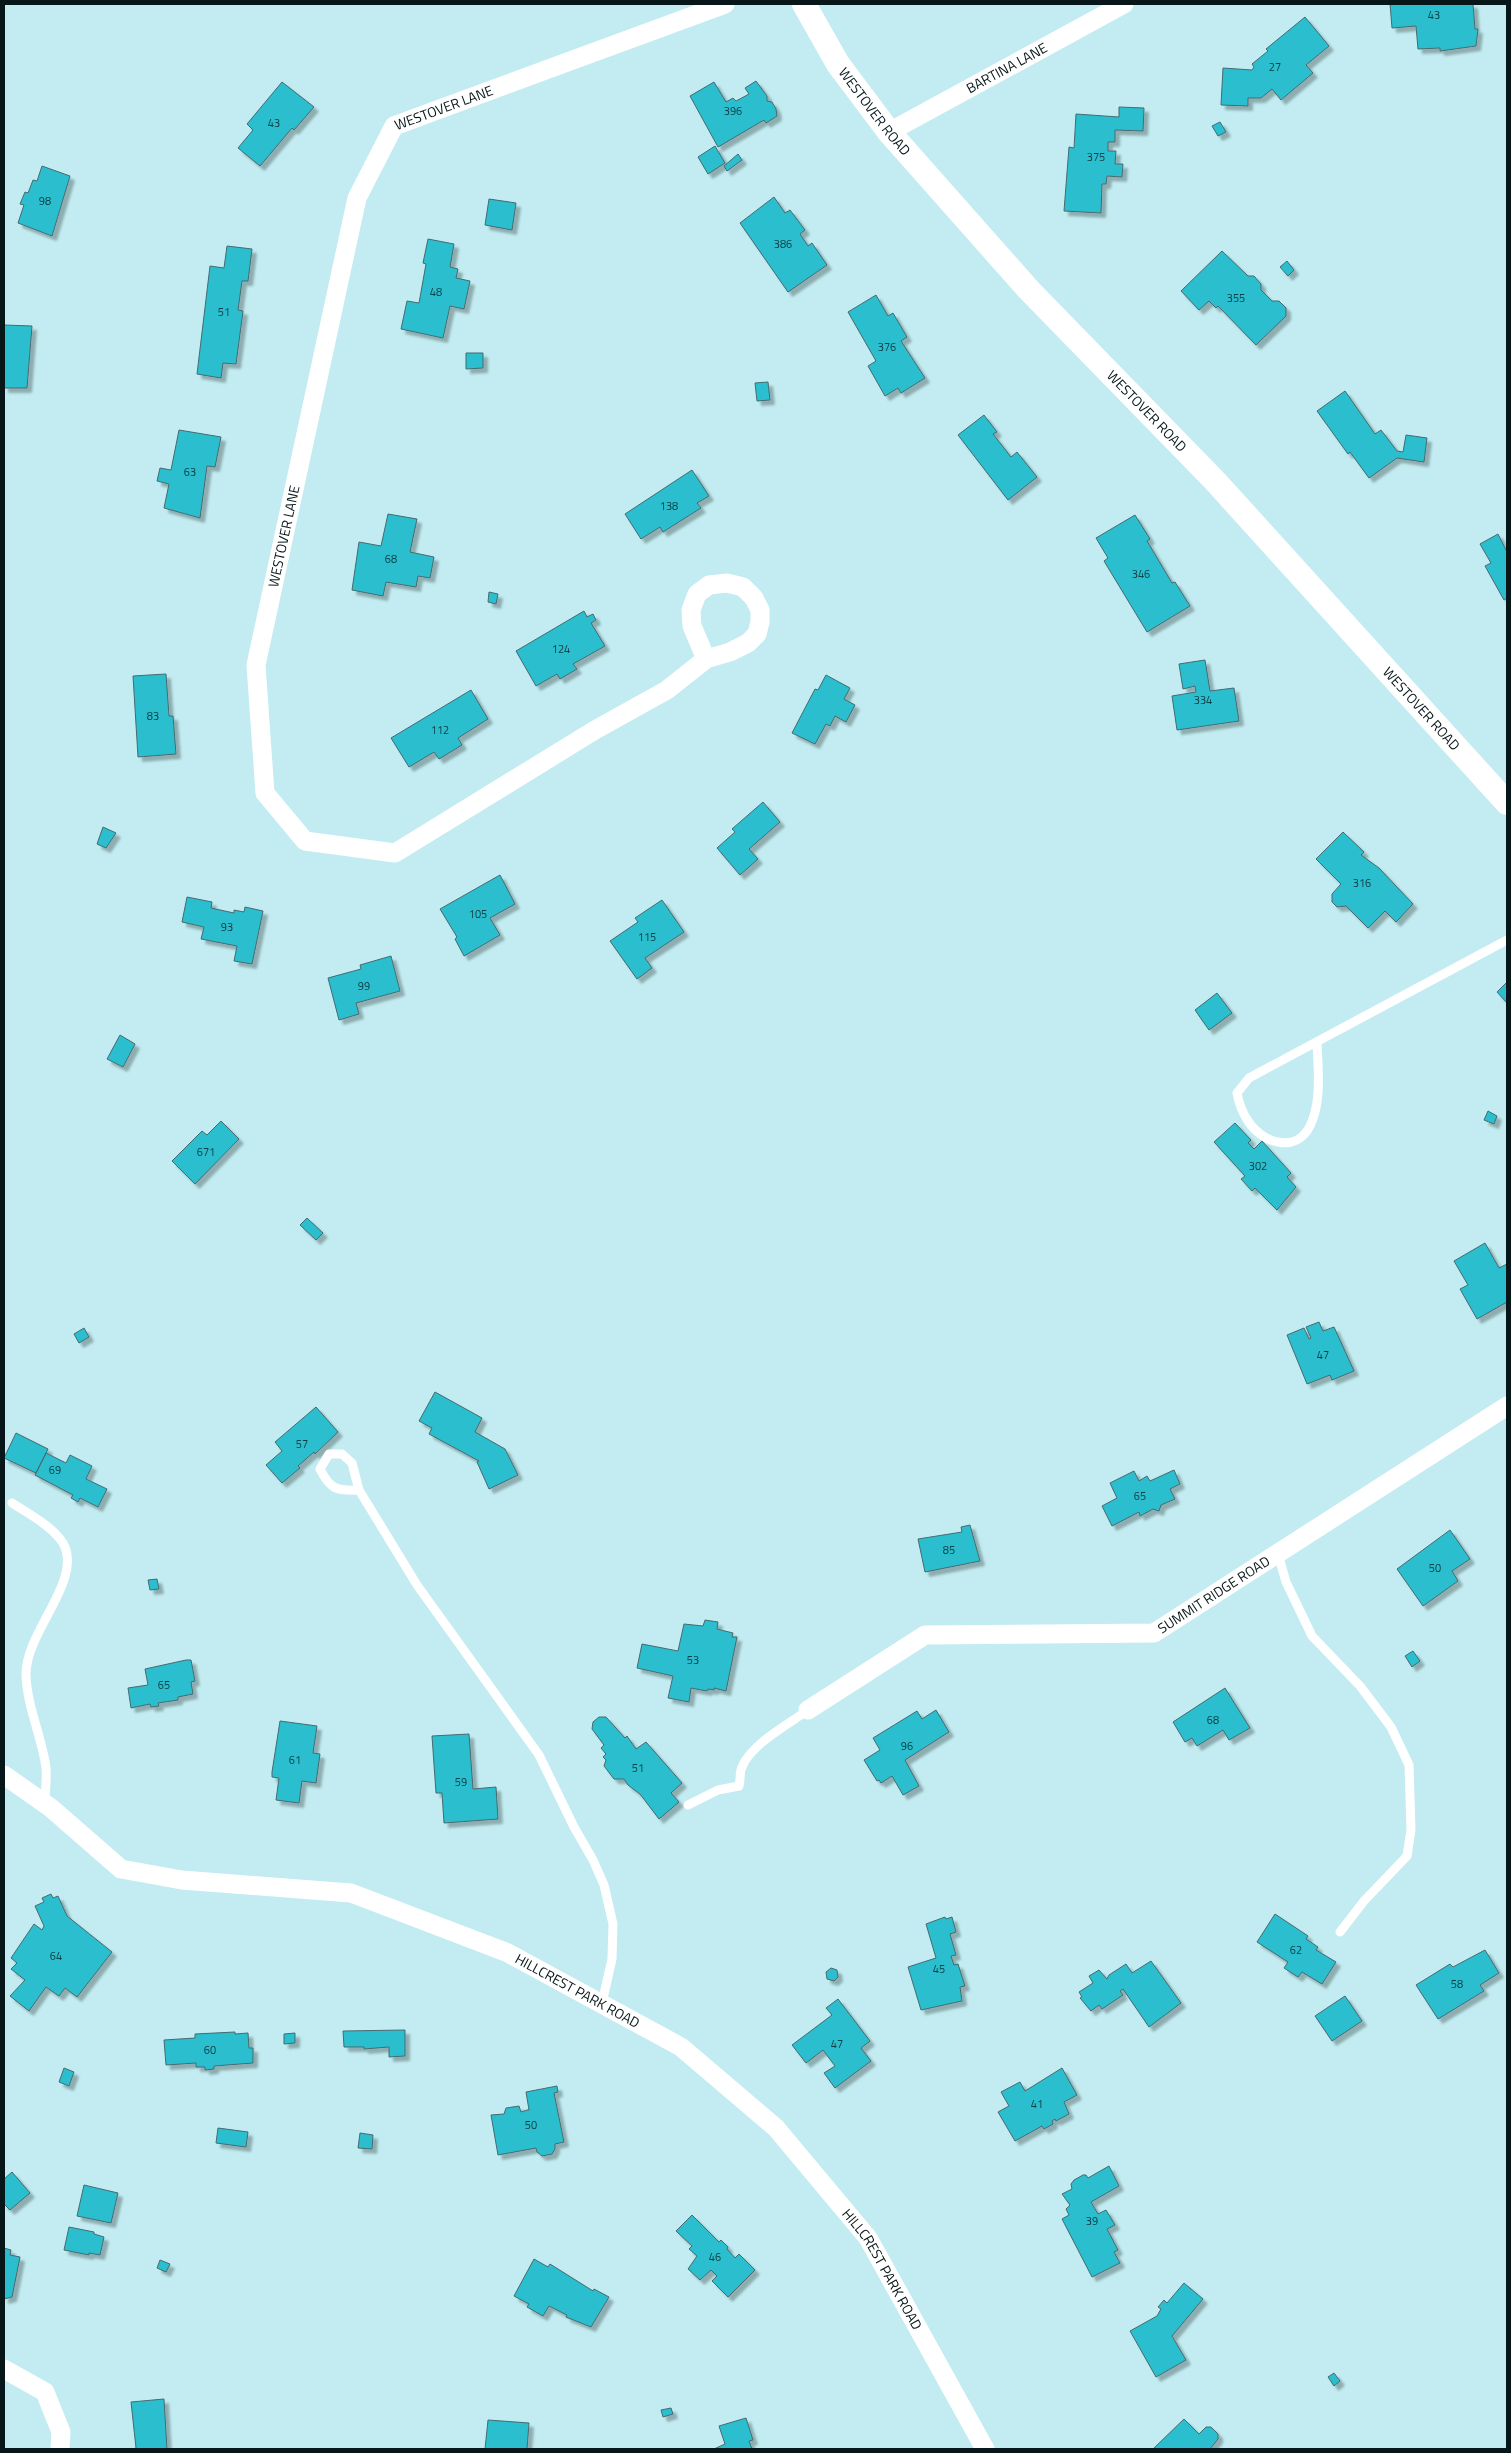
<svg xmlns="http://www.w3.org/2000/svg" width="1511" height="2453" viewBox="0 0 1511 2453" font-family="'Titillium Web',sans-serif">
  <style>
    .building { fill: #29bece; stroke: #456b6f; filter: url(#shadow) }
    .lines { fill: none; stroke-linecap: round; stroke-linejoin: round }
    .service { stroke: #fff; stroke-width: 9 }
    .minor { stroke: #fff; stroke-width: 19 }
    .tertiary { stroke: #fff; stroke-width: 24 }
    .labels { text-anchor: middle; stroke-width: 4; stroke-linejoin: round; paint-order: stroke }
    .number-label { font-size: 11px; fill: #104046 }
    .street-label { font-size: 14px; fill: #071618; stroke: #fff }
  </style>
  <defs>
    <filter id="shadow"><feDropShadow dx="4.5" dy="4.5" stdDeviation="1" flood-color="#0004"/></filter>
  </defs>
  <rect width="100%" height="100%" fill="#c2ecf1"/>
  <!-- building -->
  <path class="building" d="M1390,4H1473L1475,29H1478L1476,46L1440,51V48L1418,49L1416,26L1392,28Z
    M1305,17L1329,46L1306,65L1313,73L1281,100L1272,89L1261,98H1248V106L1221,105L1223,68L1252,70L1254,67L1252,64L1268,51L1266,49Z
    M756,81L767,96V101L772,102L776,109L777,116L766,123L764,120L718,147L690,96L714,82L726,102L733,98L736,101L749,94L745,88Z
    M282,82L314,107L294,130L292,128L260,166L238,148L253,130L247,124Z
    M1119,107L1144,108L1143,131L1115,130V142H1108V151H1116L1115,164H1123L1122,177L1107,176L1106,184H1102L1101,213L1064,211L1069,147L1074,148L1076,114L1119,117Z
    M1220,122L1226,132L1218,136L1212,126Z
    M715,146L725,163L708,174L698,157Z
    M738,154L742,160L727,171L724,166Z
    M42,166L70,176L52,236L18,223L24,205L20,204L25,192L28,193L33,180L37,181Z
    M774,197L785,213L790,210L805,230L800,234L808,246L812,243L827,265L788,292L740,223Z
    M489,199L516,203L512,230L485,225Z
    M428,239L454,244L450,267L458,269L456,278L470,281L464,309L450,306L443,338L401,329L407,301L419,303L426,264L423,263Z
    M227,246L252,249L248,281H242L238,310L243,311L236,364L223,363L221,378L197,374L210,266L224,268Z
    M1222,251L1248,276H1254L1261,284V290L1272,301H1279L1286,308V316L1256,345L1218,306L1216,308L1209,301L1199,310L1181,291Z
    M1287,261L1294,270L1288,276L1280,267Z
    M876,295L888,316L893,313L907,337L901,341L925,378L901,393L898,388L885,396L868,366L876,361L848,312Z
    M4,325L32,326L27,388H4Z
    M466,353H483V368L466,369Z
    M768,382L770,400L757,401L755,383Z
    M1345,391L1375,434L1381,430L1397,451L1403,452L1406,435L1427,438L1424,462L1397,458L1369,478L1350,452L1348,454L1317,411Z
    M984,415L997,432L993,434L1011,457L1017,452L1037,477L1008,500L958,435Z
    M179,430L221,437L215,467L207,466L200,518L164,508L169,484L157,481L160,468L171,470Z
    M692,470L709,496L697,503L701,508L663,532L660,527L641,539L625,514Z
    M388,514L417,519L410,552L434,557L430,578L418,576L416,587L386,582L383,596L352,590L359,542L381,546Z
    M1135,515L1150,539L1147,541L1172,583L1175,582L1190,606L1147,632L1104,561L1108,558L1096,538Z
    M1498,534L1507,552V598L1504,600L1485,566L1491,563L1480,544Z
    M489,592L498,594L496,604L488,602Z
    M584,611L587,617L593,614L596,620L591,623L605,646L573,664L577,669L560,679L557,674L536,686L516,651Z
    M1205,660L1210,691L1234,688L1239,721L1177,730L1172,696L1196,692L1195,686L1183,689L1179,664Z
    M166,674L169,716H173L176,754L138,757L133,676Z
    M826,675L850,688L844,699L855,705L846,722L835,716L830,726L826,724L815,744L792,733L815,689L818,690Z
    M471,690L488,719L458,738L462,745L439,759L434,752L409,767L391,738Z
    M763,802L780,822L749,849L758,859L740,875L717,848L735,832L732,829Z
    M103,827L116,833L106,848L97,844Z
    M1343,832L1364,852L1361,855L1379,868L1413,904L1396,922L1385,911L1368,928L1346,906L1337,907L1332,902V894L1341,884L1316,859Z
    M500,875L515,904L490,918L500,935L464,956L455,939L457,937L440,909Z
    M187,897L212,902L211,908L234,913V910L244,912L245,907L263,911L252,964L234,961L237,946L201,939L204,927L182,922Z
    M662,900L684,932L645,958L652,968L637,979L610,941L638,922L635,918Z
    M391,956L400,991L356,1003L359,1014L339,1020L328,978L361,969L360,965Z
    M1507,982V1003L1497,992Z
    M1217,993L1232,1013L1209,1030L1195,1010Z
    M120,1035L135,1044L123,1067L107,1059Z
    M1488,1111L1497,1116L1494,1124L1484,1120Z
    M221,1121L239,1139L195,1184L172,1161L202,1131L207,1135Z
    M1235,1123L1251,1140L1248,1143L1254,1149L1262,1141L1291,1173L1287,1177L1296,1187L1277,1210L1255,1188L1252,1191L1241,1179L1245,1176L1214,1142Z
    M307,1218L323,1233L316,1240L300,1225Z
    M1485,1243L1499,1268L1507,1264V1302L1477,1319L1460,1289L1468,1285L1454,1261Z
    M1319,1322L1323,1331L1334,1327L1354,1371L1332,1380L1330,1375L1307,1384L1287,1335L1304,1328L1309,1339L1311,1338L1306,1327Z
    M84,1328L89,1337L79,1343L74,1334Z
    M435,1392L482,1418L475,1432L505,1449L518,1475L489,1489L477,1462L479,1461L429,1434L432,1428L419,1421Z
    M316,1407L338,1432L315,1454L314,1452L298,1466L300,1468L282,1483L266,1465L282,1451L275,1442Z
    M16,1433L48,1449L36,1473L4,1458Z
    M46,1453L66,1463L70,1455L92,1466L86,1479L107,1489L98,1507L80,1498L78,1502L71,1498L73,1495L35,1475Z
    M1174,1470L1180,1484L1170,1489L1175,1499L1161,1505L1159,1511L1153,1509L1140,1516L1139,1512L1112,1526L1102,1506L1117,1498L1110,1483L1134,1471L1139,1481L1147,1476L1150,1481Z
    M970,1525L980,1561L925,1572L918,1539L962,1532L961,1527Z
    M1450,1530L1470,1559L1452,1571L1458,1581L1423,1606L1397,1569Z
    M157,1579L159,1589L150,1590L148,1580Z
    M705,1620L718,1622L717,1629L733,1633L732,1637H737L726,1691L714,1688V1690L708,1689L707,1691L691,1688L689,1702L668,1698L673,1676L637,1668L642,1644L678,1651L684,1624L703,1626Z
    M1413,1651L1420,1661L1412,1667L1405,1656Z
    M186,1660H191L195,1681L191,1682L193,1694L178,1697V1700L158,1703L159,1706L151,1707L150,1704L131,1708L128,1688L148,1685L145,1669Z
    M1225,1688L1250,1728L1229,1740L1223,1730L1197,1746L1192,1738L1185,1742L1173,1722Z
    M936,1710L949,1732L905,1760L919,1786L903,1795L892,1776L881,1783L879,1780L877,1781L864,1760L880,1750L873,1738L917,1711L922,1719Z
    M599,1717H606L625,1738L627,1736L636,1749L646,1742L682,1783L671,1793L679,1802L659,1819L640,1794L628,1785L624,1779H614L604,1766L606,1760L603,1757L606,1754L601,1748L604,1745L592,1729L593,1722Z
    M280,1721L317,1726L313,1753L320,1754L316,1783L302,1781L299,1803L276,1800L279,1778L272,1777V1772Z
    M469,1734L473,1789L496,1787L498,1819L444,1823L442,1793H436L432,1736Z
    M51,1894L53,1898L58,1896L67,1916L112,1952L77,1997L65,1988L59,1996L46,1987L29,2011L10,1996L25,1980L11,1969L17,1963L11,1958L34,1924L42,1930L44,1926L35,1906L44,1902L42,1898Z
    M1275,1914L1308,1936L1306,1939L1318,1947L1316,1950L1336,1962L1322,1984L1302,1972L1298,1977L1284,1968L1288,1962L1257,1942Z
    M945,1917L946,1919L952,1917L956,1932L950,1934L956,1955L951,1956L954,1965L958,1964L965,1986L960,1987L962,2001L921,2010L908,1967L936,1958L926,1924Z
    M1485,1950L1499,1973L1480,1985L1484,1991L1438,2019L1416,1985L1450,1964L1453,1967Z
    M1151,1961L1181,2003L1149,2027L1123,1989L1120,1991L1123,1995L1102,2009L1099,2005L1091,2011L1080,1998L1082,1997L1079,1992L1093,1983L1089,1976L1099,1970L1107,1979L1109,1975L1126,1964L1132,1973Z
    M831,1968L837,1970L838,1977L834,1981L827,1979L826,1972Z
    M1345,1996L1362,2021L1332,2041L1315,2016Z
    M838,1999L870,2041L861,2048L871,2061L835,2088L824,2073L835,2066L823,2050L806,2063L792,2045L832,2015L826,2008Z
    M405,2030V2056L389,2057V2047L364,2049V2047H344L343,2031Z
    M235,2032V2034L248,2033L249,2048H253V2063L214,2066V2069L205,2070V2067H196V2063L166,2065L164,2040L195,2038V2034Z
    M295,2033V2043L284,2044V2034Z
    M64,2068L74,2072L69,2086L59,2082Z
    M1062,2068L1077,2095L1064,2102L1069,2114L1056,2121L1055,2119L1052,2121L1053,2124L1044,2129L1042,2126L1015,2141L998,2112L1009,2106L1001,2092L1020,2082L1025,2091Z
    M557,2086L558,2092L554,2093L564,2142L555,2144V2149L552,2154L542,2156L537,2152L536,2148L498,2155L491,2115L504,2114L506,2108L519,2106L521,2112L527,2110H529L526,2092Z
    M218,2128L248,2132L246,2147L216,2143Z
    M360,2133L373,2135L372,2149L358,2148Z
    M1109,2166L1119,2186L1091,2202L1098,2214L1106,2210L1115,2225L1107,2229L1118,2250L1114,2252L1120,2263L1092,2277L1062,2219L1069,2215L1066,2209L1070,2205L1062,2194L1072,2189L1071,2184L1074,2180L1083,2175H1086L1088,2178Z
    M12,2172L30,2193L10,2210L5,2205L4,2206V2179Z
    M84,2185L118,2193L111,2223L77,2216Z
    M692,2215L719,2242L721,2240L728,2247L727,2249L735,2258L739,2254L755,2270L728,2297L712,2281L717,2276L711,2270L700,2280L688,2269L697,2256L689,2249L692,2246L676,2231Z
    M69,2227L94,2232V2234L104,2237L100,2255L89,2253V2255L64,2250Z
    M4,2248L11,2250L10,2255L20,2257L12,2297L4,2299Z
    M534,2259L548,2267L550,2264L593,2291L594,2289L609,2297L591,2327L566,2317L567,2315L549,2306L543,2316L527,2307L529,2304L514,2296Z
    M160,2260L170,2264L166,2272L157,2268Z
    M1184,2283L1203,2299L1172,2336L1186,2360L1156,2377L1130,2331L1157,2316L1161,2309L1158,2307L1164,2300L1167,2303Z
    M1334,2373L1340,2381L1334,2386L1328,2377Z
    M164,2399L167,2449H133L136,2448L131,2402Z
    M671,2408L673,2414L663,2417L661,2410Z
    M746,2418L753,2440L749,2441L752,2449H714L725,2444L719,2426Z
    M1184,2419L1199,2434L1206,2427H1211L1218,2434V2439L1210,2449H1153Z
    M488,2420L529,2423L527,2449H485Z"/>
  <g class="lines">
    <!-- service -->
    <path class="service" d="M1317,1042C1318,1069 1322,1102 1310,1126C1296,1154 1262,1143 1248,1121C1242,1112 1239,1104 1237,1093L1249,1078L1507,940
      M359,1490C336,1491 330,1489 320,1469L329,1454H342L352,1463L359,1490L417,1585L539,1755L574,1827L593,1860L604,1885L613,1924L612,1959L602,2003
      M12,1503C29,1514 52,1526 63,1543C84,1580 25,1632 26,1675C27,1707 42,1737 46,1768C47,1779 45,1792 45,1803
      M1278,1554L1286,1582L1312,1636L1360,1686L1391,1727L1409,1765L1411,1830L1407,1856L1364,1901L1340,1932
      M688,1805L718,1790L739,1786C741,1780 739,1773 742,1767C751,1744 789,1724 808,1710"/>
    <!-- minor -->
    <g class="minor">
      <path id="s1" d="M889,132L1124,4"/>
      <path id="s2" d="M706,659L692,626L691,610L697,594L709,585L727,583L743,587L754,598L760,610V622L757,634L748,643L730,652L706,659L667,690L595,730L395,853L305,841L265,793L256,665L357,198L394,126L725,4"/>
      <path id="s3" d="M808,1710L925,1635L1154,1633L1507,1406"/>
      <path id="s4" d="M4,1775L51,1808L121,1869L182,1880L351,1893L508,1953L681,2047L776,2128L868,2238L985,2449"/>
      <path d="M4,2369L45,2392L61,2432L60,2449"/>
    </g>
    <!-- tertiary -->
    <path class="tertiary" id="s5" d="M804,4L838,64L889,132L1028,289L1216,482L1507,803"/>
  </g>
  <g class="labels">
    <!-- number labels -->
    <g class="number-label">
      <text x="1434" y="19">43</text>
      <text x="1275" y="71">27</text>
      <text x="733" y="115">396</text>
      <text x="274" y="127">43</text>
      <text x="1096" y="161">375</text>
      <text x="45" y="205">98</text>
      <text x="783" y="248">386</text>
      <text x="436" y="296">48</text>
      <text x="1236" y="302">355</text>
      <text x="224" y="316">51</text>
      <text x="887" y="351">376</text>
      <text x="190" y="476">63</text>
      <text x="669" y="510">138</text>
      <text x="391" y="563">68</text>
      <text x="1141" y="578">346</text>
      <text x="561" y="653">124</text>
      <text x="1203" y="704">334</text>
      <text x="153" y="720">83</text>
      <text x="440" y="734">112</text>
      <text x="1362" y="887">316</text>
      <text x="478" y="918">105</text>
      <text x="227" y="931">93</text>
      <text x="647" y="941">115</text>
      <text x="364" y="990">99</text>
      <text x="206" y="1156">671</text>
      <text x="1258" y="1170">302</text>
      <text x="1323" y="1359">47</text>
      <text x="302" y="1448">57</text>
      <text x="55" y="1474">69</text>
      <text x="1140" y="1500">65</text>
      <text x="949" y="1554">85</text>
      <text x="1435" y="1572">50</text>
      <text x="693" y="1664">53</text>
      <text x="164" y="1689">65</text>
      <text x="1213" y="1724">68</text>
      <text x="907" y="1750">96</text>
      <text x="295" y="1764">61</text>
      <text x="638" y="1772">51</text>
      <text x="461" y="1786">59</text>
      <text x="1296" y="1954">62</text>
      <text x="56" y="1960">64</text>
      <text x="939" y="1973">45</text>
      <text x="1457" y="1988">58</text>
      <text x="837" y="2048">47</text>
      <text x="210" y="2054">60</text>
      <text x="1037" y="2108">41</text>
      <text x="531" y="2129">50</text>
      <text x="1092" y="2225">39</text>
      <text x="715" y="2261">46</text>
    </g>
    <!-- street labels -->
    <g class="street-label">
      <text dy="5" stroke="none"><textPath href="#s1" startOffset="134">BARTINA LANE</textPath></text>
      <text dy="5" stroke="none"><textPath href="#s2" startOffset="1490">WESTOVER LANE</textPath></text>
      <text dy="5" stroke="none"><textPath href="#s5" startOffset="129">WESTOVER ROAD</textPath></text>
      <text dy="5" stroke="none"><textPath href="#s5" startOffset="534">WESTOVER ROAD</textPath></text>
      <text dy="5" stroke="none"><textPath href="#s2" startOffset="1010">WESTOVER LANE</textPath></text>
      <text dy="5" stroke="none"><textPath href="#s5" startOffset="939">WESTOVER ROAD</textPath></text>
      <text dy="5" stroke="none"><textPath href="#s3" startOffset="439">SUMMIT RIDGE ROAD</textPath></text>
      <text dy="5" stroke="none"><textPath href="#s4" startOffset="629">HILLCREST PARK ROAD</textPath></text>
      <text dy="5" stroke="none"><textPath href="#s4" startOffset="1049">HILLCREST PARK ROAD</textPath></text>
    </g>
  </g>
  <!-- border -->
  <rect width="1511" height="2453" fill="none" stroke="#071618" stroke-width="10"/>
</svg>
